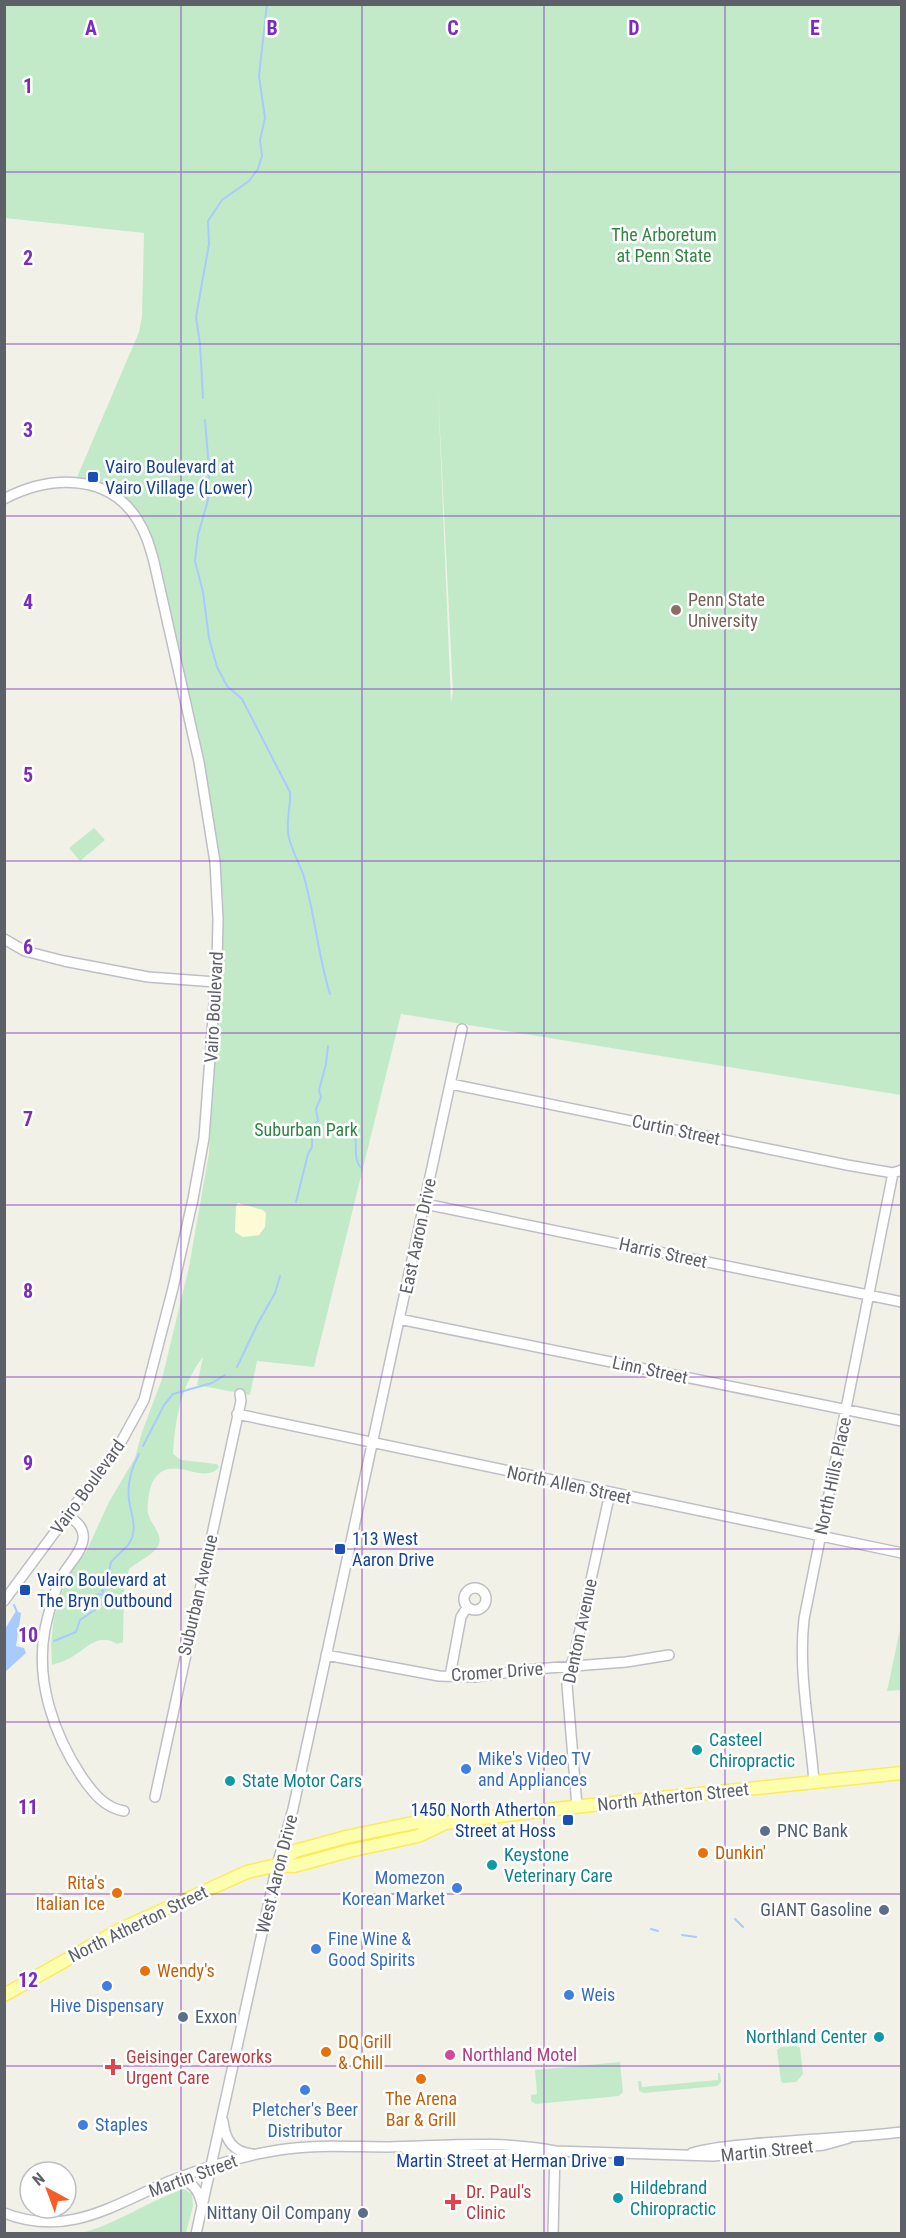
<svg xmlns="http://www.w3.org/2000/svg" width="906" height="2238" viewBox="0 0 906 2238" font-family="'Roboto Condensed',sans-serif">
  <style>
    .green { fill: #c2eac9; fill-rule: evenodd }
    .sand { fill: #fdfbd6 }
    .water { fill: #a9caff }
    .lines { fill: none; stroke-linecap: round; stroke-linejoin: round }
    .stream { stroke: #a9caff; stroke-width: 2 }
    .minor-casing { stroke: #bebfc6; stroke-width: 12 }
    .major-casing { stroke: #fcec55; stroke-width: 15 }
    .minor { stroke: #fff; stroke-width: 9 }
    .major { stroke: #fdffae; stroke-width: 12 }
    .grid { fill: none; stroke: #7b2cbf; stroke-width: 1.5; stroke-opacity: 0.55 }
    .transit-dot { fill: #1a4fb4; stroke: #fff; stroke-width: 2 }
    .education-dot { fill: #8d6e63; stroke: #fff; stroke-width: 2 }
    .culture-dot { fill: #0f9aa8; stroke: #fff; stroke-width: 2 }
    .shop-dot { fill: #3f7fe0; stroke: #fff; stroke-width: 2 }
    .service-dot { fill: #5c6f8a; stroke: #fff; stroke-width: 2 }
    .food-dot { fill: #e8710a; stroke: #fff; stroke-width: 2 }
    .hotel-dot { fill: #d1479c; stroke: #fff; stroke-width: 2 }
    .health-dot { fill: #e0444e; stroke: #fff; stroke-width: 2 }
    .labels { text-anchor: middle; stroke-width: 5; stroke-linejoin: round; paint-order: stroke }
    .park-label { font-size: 18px; fill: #2f8642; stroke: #fff }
    .transit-label { font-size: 18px; fill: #164399; stroke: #fff; text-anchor: start }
    .education-label { font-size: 18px; fill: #785e54; stroke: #fff; text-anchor: start }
    .street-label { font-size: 18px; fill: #5e6068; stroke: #fff }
    .culture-label { font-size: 18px; fill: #0d838f; stroke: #fff; text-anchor: start }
    .shop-label { font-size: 18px; fill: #366cbe; stroke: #fff; text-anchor: start }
    .service-label { font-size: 18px; fill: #4e5e75; stroke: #fff; text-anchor: start }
    .food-label { font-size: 18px; fill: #c56008; stroke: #fff; text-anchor: start }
    .hotel-label { font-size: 18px; fill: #b23c85; stroke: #fff; text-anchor: start }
    .health-label { font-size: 18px; fill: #be3a42; stroke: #fff; text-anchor: start }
    .grid-label { font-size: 20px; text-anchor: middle; font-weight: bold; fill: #7b2cbf; stroke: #fff; stroke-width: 5; stroke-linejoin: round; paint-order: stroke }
  </style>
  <rect width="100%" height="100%" fill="#f1f1e7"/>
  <!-- green -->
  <path class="green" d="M5,5H901V1095L401,1014L314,1367L257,1361L250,1395L197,1385L203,1357C181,1385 175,1420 173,1454L181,1460L217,1464L219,1467C203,1487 171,1451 153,1481C149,1488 147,1505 148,1513C150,1525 168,1537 155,1550C151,1555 136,1563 129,1569L124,1591L123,1642L117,1644C97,1632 87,1649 70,1658C65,1661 58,1663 52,1665L51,1644L54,1618L65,1584L70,1572L86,1552L109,1502L135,1458L142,1432L162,1379L189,1267L209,1153L210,1130H203L215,989L214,859L190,724L144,532L112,495L75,482L139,332L142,316L144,233L5,218ZM438,391L453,692L451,702L438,392Z
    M94,828L105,840L80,861L69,848Z
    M900,1630L901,1690L887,1691Z
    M797,2046L800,2048L803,2074L796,2082L783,2083L781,2081L777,2050L781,2047Z
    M620,2062L623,2092L619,2096L536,2104L531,2101V2095L537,2094L535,2070Z
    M718,2073H720L721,2082L717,2086L644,2093L639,2091L638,2081H641L642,2087L718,2080Z
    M184,2189L192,2194L193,2206L186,2233H81C117,2224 148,2201 184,2189Z"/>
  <!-- sand -->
  <path class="sand" d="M238,1203L263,1210L266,1213L265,1227L259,1235L243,1237L235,1232L236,1206Z"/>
  <!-- water -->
  <path class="water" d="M16,1611L21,1613L16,1646L24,1648L26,1653L5,1672V1629Z"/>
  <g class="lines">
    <!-- stream -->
    <path class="stream" d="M203,398L200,344L196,317L209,244L208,221L222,200L249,181L258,169L262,156L260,140L265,118L259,76L267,4
      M205,420L209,469L208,500L198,535L195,561L203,592L209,638L217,667L227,686L242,699L290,792C291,808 285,822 289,838C292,851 300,864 304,877C315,915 318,956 330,994
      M353,1126C359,1140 352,1156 360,1167
      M296,1202L308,1154L312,1147V1126L318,1121L316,1109L321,1097L319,1090L326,1064L328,1046
      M237,1367L257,1325L275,1293L280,1276
      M143,1446L164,1405L173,1394L212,1383L225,1375
      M14,1605L17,1612
      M54,1641L76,1632L80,1620L96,1609L99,1603L96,1594L106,1595L102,1591C111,1583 108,1572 111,1562C116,1556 123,1551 128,1545C139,1530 131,1515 129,1500C127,1484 132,1467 139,1454
      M735,1919L743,1927
      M651,1929L658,1931
      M682,1935L696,1937"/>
    <defs>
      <path id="minor" d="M4,499C48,476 107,472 137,519C146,533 150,547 154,562L199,762L215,862L218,919L217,964L204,1138L193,1199L173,1288L144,1400L120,1444L4,1601
        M4,939L25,951L64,961L148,977L216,982
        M451,1084L847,1165L893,1173L902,1170
        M425,1204L902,1302
        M399,1319L902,1421
        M237,1414L902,1553
        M67,1515C76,1521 85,1528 83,1540C81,1553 68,1565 62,1576C54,1592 49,1611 45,1629C35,1681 54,1735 82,1777C93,1793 105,1808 124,1811
        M464 1599a11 11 0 1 1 22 0a11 11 0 1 1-22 0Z
        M326,1655L439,1676L474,1677L535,1669L626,1662L669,1655
        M450,1676L461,1617L467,1607
        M814,1782C810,1728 798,1673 804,1619L893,1173
        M155,1797L241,1401L240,1394
        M577,1806L567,1685L570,1667L574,1657L610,1493
        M223,2121C225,2139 232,2152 252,2154
        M406,2150L429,2153L529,2155L550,2152
        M692,2153C712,2147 732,2146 752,2144C802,2139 852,2138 902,2132
        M176,2180C191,2179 199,2190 202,2205
        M4,2213C68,2238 113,2205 170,2181C205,2167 241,2156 279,2150C315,2144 351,2147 388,2147C443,2146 501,2140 555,2151L713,2156L824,2145L849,2138
        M196,2234L277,1865L293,1809L462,1029
        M553,2234L555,2151"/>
      <path id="major" d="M277,1865L295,1851L346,1837L418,1822L445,1823L564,1808L902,1773
        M4,1995L121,1929L247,1872L277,1865L294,1866L349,1851L418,1836L443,1824"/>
    </defs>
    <!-- minor casing -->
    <use href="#minor" class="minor-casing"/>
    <!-- major casing -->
    <use href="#major" class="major-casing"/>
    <!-- minor -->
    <use href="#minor" class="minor"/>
    <!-- major -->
    <use href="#major" class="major"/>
  </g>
  <!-- grid -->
  <path class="grid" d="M181,4V2234M362,4V2234M544,4V2234M725,4V2234M4,172H902M4,344H902M4,516H902M4,689H902M4,861H902M4,1033H902M4,1205H902M4,1377H902M4,1549H902M4,1722H902M4,1894H902M4,2066H902"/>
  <!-- markers -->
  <g class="transit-dot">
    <rect x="87" y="471" width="12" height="12" rx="3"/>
    <rect x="334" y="1543" width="12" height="12" rx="3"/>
    <rect x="19" y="1584" width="12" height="12" rx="3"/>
    <rect x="562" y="1814" width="12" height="12" rx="3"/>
    <rect x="613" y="2155" width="12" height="12" rx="3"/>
  </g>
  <circle class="education-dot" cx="676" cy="610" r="6"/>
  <g class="culture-dot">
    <circle cx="697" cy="1750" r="6"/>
    <circle cx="230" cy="1781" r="6"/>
    <circle cx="492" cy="1865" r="6"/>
    <circle cx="879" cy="2037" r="6"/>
    <circle cx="618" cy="2198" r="6"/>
  </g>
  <g class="shop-dot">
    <circle cx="466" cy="1769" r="6"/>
    <circle cx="457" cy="1888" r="6"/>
    <circle cx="316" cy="1949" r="6"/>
    <circle cx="107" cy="1986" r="6"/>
    <circle cx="569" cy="1995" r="6"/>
    <circle cx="305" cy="2090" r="6"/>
    <circle cx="83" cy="2125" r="6"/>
  </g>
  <g class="service-dot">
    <circle cx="765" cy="1831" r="6"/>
    <circle cx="884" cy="1910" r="6"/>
    <circle cx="183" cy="2017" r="6"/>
    <circle cx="363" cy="2213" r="6"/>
  </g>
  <g class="food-dot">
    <circle cx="703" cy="1853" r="6"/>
    <circle cx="117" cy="1893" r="6"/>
    <circle cx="145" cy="1971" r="6"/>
    <circle cx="326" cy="2052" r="6"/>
    <circle cx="421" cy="2079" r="6"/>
  </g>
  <circle class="hotel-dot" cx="450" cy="2055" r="6"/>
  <g class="health-dot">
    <path d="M110 2058h6v6h6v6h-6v6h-6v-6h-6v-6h6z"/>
    <path d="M450 2193h6v6h6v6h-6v6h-6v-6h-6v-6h6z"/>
  </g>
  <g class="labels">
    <!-- park labels -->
    <g class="park-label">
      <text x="664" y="241">The Arboretum<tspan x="664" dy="21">at Penn State</tspan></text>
      <text x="306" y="1136">Suburban Park</text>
    </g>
    <!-- transit labels -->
    <g class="transit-label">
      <text x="105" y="473">Vairo Boulevard at<tspan x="105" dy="21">Vairo Village (Lower)</tspan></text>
      <text x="352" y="1545">113 West<tspan x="352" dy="21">Aaron Drive</tspan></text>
      <text x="37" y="1586">Vairo Boulevard at<tspan x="37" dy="21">The Bryn Outbound</tspan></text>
      <text x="556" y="1816" text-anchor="end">1450 North Atherton<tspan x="556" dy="21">Street at Hoss</tspan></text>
      <text x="607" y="2167" text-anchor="end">Martin Street at Herman Drive</text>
    </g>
    <!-- education labels -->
    <g class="education-label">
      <text x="688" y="606">Penn State<tspan x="688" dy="21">University</tspan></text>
    </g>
    <!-- street labels -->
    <g class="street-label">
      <text transform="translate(214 1007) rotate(-87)" y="6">Vairo Boulevard</text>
      <text transform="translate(676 1130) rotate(12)" y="6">Curtin Street</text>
      <text transform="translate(418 1236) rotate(-78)" y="6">East Aaron Drive</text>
      <text transform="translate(663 1253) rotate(12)" y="6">Harris Street</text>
      <text transform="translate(650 1370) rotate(12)" y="6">Linn Street</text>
      <text transform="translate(833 1476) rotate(-78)" y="6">North Hills Place</text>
      <text transform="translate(569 1485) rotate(12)" y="6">North Allen Street</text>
      <text transform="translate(88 1487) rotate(-54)" y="6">Vairo Boulevard</text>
      <text transform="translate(198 1595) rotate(-77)" y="6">Suburban Avenue</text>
      <text transform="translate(580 1631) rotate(-78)" y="6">Denton Avenue</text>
      <text transform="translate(497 1672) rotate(-4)" y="6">Cromer Drive</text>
      <text transform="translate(673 1797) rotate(-6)" y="6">North Atherton Street</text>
      <text transform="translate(277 1874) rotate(-76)" y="6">West Aaron Drive</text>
      <text transform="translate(138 1924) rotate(-26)" y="6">North Atherton Street</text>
      <text transform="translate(767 2151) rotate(-6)" y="6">Martin Street</text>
      <text transform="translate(193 2176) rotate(-20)" y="6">Martin Street</text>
    </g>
    <!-- culture labels -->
    <g class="culture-label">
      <text x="709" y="1746">Casteel<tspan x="709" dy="21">Chiropractic</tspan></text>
      <text x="242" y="1787">State Motor Cars</text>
      <text x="504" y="1861">Keystone<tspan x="504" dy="21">Veterinary Care</tspan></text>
      <text x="867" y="2043" text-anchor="end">Northland Center</text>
      <text x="630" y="2194">Hildebrand<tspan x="630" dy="21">Chiropractic</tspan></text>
    </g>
    <!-- shop labels -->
    <g class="shop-label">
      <text x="478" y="1765">Mike's Video TV<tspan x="478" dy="21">and Appliances</tspan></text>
      <text x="445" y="1884" text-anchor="end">Momezon<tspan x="445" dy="21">Korean Market</tspan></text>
      <text x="328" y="1945">Fine Wine &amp;<tspan x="328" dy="21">Good Spirits</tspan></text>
      <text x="581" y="2001">Weis</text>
      <text x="107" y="2012" text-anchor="middle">Hive Dispensary</text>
      <text x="305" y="2116" text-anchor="middle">Pletcher's Beer<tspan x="305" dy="21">Distributor</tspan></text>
      <text x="95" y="2131">Staples</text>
    </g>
    <!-- service labels -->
    <g class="service-label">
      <text x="777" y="1837">PNC Bank</text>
      <text x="872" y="1916" text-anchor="end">GIANT Gasoline</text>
      <text x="195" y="2023">Exxon</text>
      <text x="351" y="2219" text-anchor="end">Nittany Oil Company</text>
    </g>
    <!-- food labels -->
    <g class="food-label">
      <text x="715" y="1859">Dunkin'</text>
      <text x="105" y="1889" text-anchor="end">Rita's<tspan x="105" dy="21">Italian Ice</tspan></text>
      <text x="157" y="1977">Wendy's</text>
      <text x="338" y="2048">DQ Grill<tspan x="338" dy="21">&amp; Chill</tspan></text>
      <text x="421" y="2105" text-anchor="middle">The Arena<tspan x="421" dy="21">Bar &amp; Grill</tspan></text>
    </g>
    <!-- hotel labels -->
    <g class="hotel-label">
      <text x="462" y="2061">Northland Motel</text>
    </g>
    <!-- health labels -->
    <g class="health-label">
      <text x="126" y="2063">Geisinger Careworks<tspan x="126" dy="21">Urgent Care</tspan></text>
      <text x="466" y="2198">Dr. Paul's<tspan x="466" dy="21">Clinic</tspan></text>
    </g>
  </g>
  <g class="grid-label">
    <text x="91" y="35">A</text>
    <text x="272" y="35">B</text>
    <text x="453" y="35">C</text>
    <text x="634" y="35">D</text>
    <text x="815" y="35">E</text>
    <text x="28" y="93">1</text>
    <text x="28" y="265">2</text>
    <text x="28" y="437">3</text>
    <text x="28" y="609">4</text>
    <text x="28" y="782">5</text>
    <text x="28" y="954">6</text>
    <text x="28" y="1126">7</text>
    <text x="28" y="1298">8</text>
    <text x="28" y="1470">9</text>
    <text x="28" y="1642">10</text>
    <text x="28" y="1814">11</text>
    <text x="28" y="1987">12</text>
  </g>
  <!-- border -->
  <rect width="906" height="2238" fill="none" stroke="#5e6068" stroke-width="12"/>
  <!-- north arrow -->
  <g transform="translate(48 2190) rotate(319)"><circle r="28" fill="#ffffff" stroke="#bfbfc3" stroke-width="1.5"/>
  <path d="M0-4.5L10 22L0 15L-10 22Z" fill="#f75e27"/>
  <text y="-9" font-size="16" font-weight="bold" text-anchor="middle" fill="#5e6068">N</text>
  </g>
</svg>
